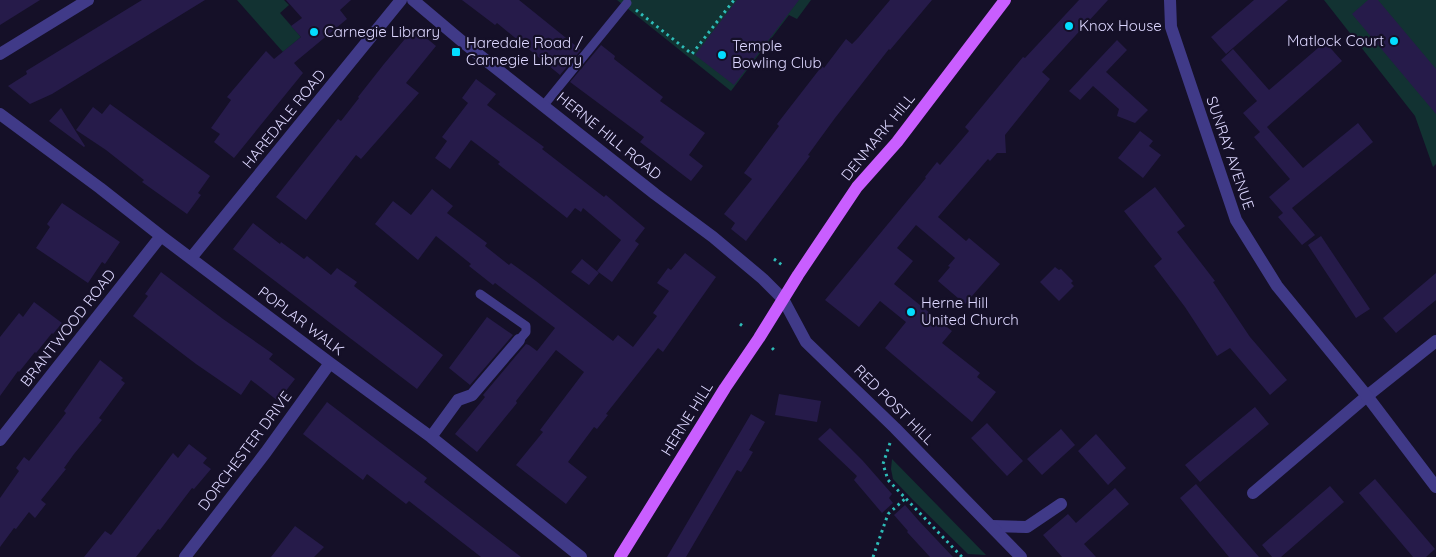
<svg xmlns="http://www.w3.org/2000/svg" width="1436" height="557" viewBox="0 0 1436 557" font-family="Quicksand,sans-serif">
  <style>
    .green { fill: #123232 }
    .building { fill: #261b4a }
    .lines { fill: none; stroke-linecap: round; stroke-linejoin: round }
    .path { stroke: #2ebcb8; stroke-width: 3; stroke-dasharray: 2.5 4; stroke-linecap: butt }
    .service { stroke: #403a88; stroke-width: 9 }
    .minor { stroke: #403a88; stroke-width: 12 }
    .tertiary { stroke: #403a88; stroke-width: 12 }
    .primary { stroke: #c95eff; stroke-width: 12 }
    .poi-dot { fill: #03ddff; stroke: #151028; stroke-width: 2 }
    .labels { text-anchor: middle; stroke-width: 4.5; stroke-linejoin: round; paint-order: stroke }
    .poi-label { font-size: 15px; fill: #ddd7ff; stroke: #151028; text-anchor: start }
    .street-label { font-size: 15px; fill: #ddd7ff; stroke: #151028 }
  </style>
  <rect width="100%" height="100%" fill="#151028"/>
  <!-- green -->
  <path class="green" d="M237,0H284L289,5L280,13L301,37L283,52Z
    M617,0H811L797,19L789,15L731,91Z
    M1324,0H1436V164L1433,167L1415,116Z
    M892,459L986,555L968,554L913,500L893,479L891,469Z"/>
  <!-- building -->
  <path class="building" d="M0,0H40L0,25Z
    M142,0H205L52,94L30,104L8,86L27,74L26,71Z
    M286,0H351L340,10L347,19L294,63L303,73L234,158L214,142L220,134L211,128L231,100L227,97L266,51L274,59L301,37L291,26L302,18Z
    M462,0H519L581,50L560,75L497,23L495,25Z
    M737,0H799L734,85L695,55Z
    M890,0H932L890,50L889,49L835,118L808,155L810,156L746,241L731,229L735,223L724,214L752,179L744,173L779,126L777,124L822,66L824,68L846,39L852,44L858,38Z
    M1079,0H1108L1042,72L1050,79L1005,135L1006,153H997L990,161L988,159L938,217L966,241L969,238L1000,264L965,304L938,281L950,267L948,266L955,258L916,225L897,248L913,261L894,284L952,331L942,343L980,373L977,377L996,392L972,422L885,348L906,322L880,301L859,327L825,300L926,178L925,177L937,162L940,165L969,131L965,127L1023,57L1025,58Z
    M1254,0H1288L1226,54L1211,37Z
    M1368,0H1378L1436,69V114L1352,14Z
    M414,28L436,46L406,83L419,93L361,159L356,155L306,220L276,197L338,119L341,121L359,98L358,97L384,64Z
    M1117,40L1127,50L1106,72L1148,110L1135,123L1117,116L1119,109L1093,86L1080,100L1069,91Z
    M1325,42L1342,61L1267,127L1303,168L1358,123L1373,142L1292,208L1315,235L1302,245L1278,217L1283,213L1269,197L1290,179L1254,137L1260,132L1243,113L1257,101L1221,60L1233,49L1269,90Z
    M601,45L615,56L614,59L663,97L660,101L705,133L689,155L703,166L691,181L640,142L644,137L570,82Z
    M476,79L496,94L487,105L544,147L542,149L604,197L606,195L645,228L635,241L639,244L612,282L597,271L621,240L583,208L581,212L575,208L567,218L498,164L500,162L471,140L450,169L435,158L447,141L442,137L468,103L462,98Z
    M110,104L210,176L198,193L201,195L187,214L142,182L144,180L106,150L76,130L93,107L102,114Z
    M61,108L85,146L84,147L49,121Z
    M1140,131L1153,141L1149,146L1161,155L1143,178L1118,158Z
    M1155,187L1185,226L1177,232L1215,281L1213,282L1250,337L1287,380L1270,395L1230,348L1217,356L1185,307L1154,266L1162,259L1124,211Z
    M432,189L453,206L447,213L487,243L485,246L509,265L511,263L536,281L613,341L618,335L633,347L657,316L653,313L669,291L657,283L668,268L671,270L685,253L716,277L663,352L658,348L606,414L608,415L597,429L594,427L568,462L587,477L566,504L516,465L543,432L540,430L584,372L556,350L516,401L517,403L477,452L455,434L485,397L483,395L526,344L529,345L537,351L555,328L495,283L493,285L469,266L471,264L436,236L418,260L375,224L393,201L411,215Z
    M62,203L120,242L105,264L102,262L88,283L36,248L50,227L47,224Z
    M253,223L280,244L281,242L304,259L307,256L331,275L337,268L357,282L354,286L443,355L417,389L233,249Z
    M1321,236L1370,309L1356,318L1308,245Z
    M582,259L599,273L589,285L571,272Z
    M1055,267L1059,270L1061,269L1073,281L1071,283L1074,286L1059,301L1040,282Z
    M161,272L223,319L273,354L269,359L295,379L278,401L251,380L241,395L196,364L133,316L148,296L145,294Z
    M1436,273V300L1396,333L1383,318Z
    M34,302L62,323L53,334L52,333L36,353L35,352L19,372L18,371L0,396V337L19,313L23,317Z
    M487,317L513,335L470,385L449,368Z
    M100,360L123,378L121,380L125,383L99,418L102,420L74,454L64,468L66,469L41,500L46,504L35,518L29,512L16,529L14,528L0,547V498L19,471L16,468L24,457L29,461L66,413L64,411Z
    M779,394L821,401L817,422L775,415Z
    M327,402L427,478L424,482L521,557H481L409,501L406,504L367,474L363,480L303,434Z
    M1255,407L1269,424L1200,482L1185,465Z
    M751,414L765,422L749,450L753,452L746,464L741,472L737,470L686,557H667Z
    M987,423L1023,461L1007,476L971,438Z
    M830,428L863,461L892,494L889,498L893,503L882,513L854,480L857,476L818,439Z
    M1061,429L1075,445L1042,475L1027,459Z
    M1096,434L1126,468L1108,485L1078,451Z
    M189,444L207,458L203,463L211,469L194,489L192,488L160,530L158,529L136,557H84L105,531L111,535L173,453L178,458Z
    M1375,479L1435,549L1426,557H1413L1359,493Z
    M1196,484L1226,519L1259,557H1229L1180,498Z
    M1330,486L1344,502L1281,557H1272L1262,545Z
    M1115,488L1129,504L1084,544L1096,557H1062L1043,535L1068,514L1076,523Z
    M905,505L919,521L953,557H930L907,532L908,531L894,515Z
    M295,526L324,547L314,557H271Z"/>
  <g class="lines">
    <!-- path -->
    <path class="path" d="M636,10L692,54L734,0
      M774,259L782,265
      M740,324L744,327
      M772,348L776,352
      M890,443L883,464L888,480L962,557
      M873,557L888,514L906,498"/>
    <!-- service -->
    <path class="service" d="M544,105L627,3
      M480,294L526,326V332L519,340"/>
    <!-- minor -->
    <path class="minor" d="M0,54L88,0
      M0,114L100,188L161,236L330,363L431,437L581,557
      M191,258L401,0
      M431,437L458,400L472,395L519,340
      M0,440L161,236
      M1253,493L1367,396L1436,341
      M992,526L1027,527L1061,504
      M185,557L266,452L330,363"/>
    <!-- tertiary -->
    <path class="tertiary" d="M413,0L464,43L655,194L713,237L763,279L783,299L806,342L895,428L1021,557
      M1170,0L1171,27L1236,220L1277,286L1367,396L1436,487"/>
    <!-- primary -->
    <path class="primary" d="M620,557L725,388L759,338L798,275L857,187L897,142L1005,0"/>
  </g>
  <!-- markers -->
  <g class="poi-dot">
    <circle cx="1069" cy="26" r="5"/>
    <circle cx="314" cy="32" r="5"/>
    <circle cx="1394" cy="41" r="5"/>
    <rect x="451" y="47" width="10" height="10" rx="2.5"/>
    <circle cx="722" cy="55" r="5"/>
    <circle cx="911" cy="312" r="5"/>
  </g>
  <g class="labels">
    <!-- poi labels -->
    <g class="poi-label">
      <text x="1079" y="31">Knox House</text>
      <text x="324" y="37">Carnegie Library</text>
      <text x="1384" y="46" text-anchor="end">Matlock Court</text>
      <text x="466" y="48">Haredale Road /<tspan x="466" dy="17">Carnegie Library</tspan></text>
      <text x="732" y="51">Temple<tspan x="732" dy="17">Bowling Club</tspan></text>
      <text x="921" y="308">Herne Hill<tspan x="921" dy="17">United Church</tspan></text>
    </g>
    <!-- street labels -->
    <g class="street-label">
      <text transform="translate(284 119) rotate(-51)" y="5">HAREDALE ROAD</text>
      <text transform="translate(609 136) rotate(39)" y="5">HERNE HILL ROAD</text>
      <text transform="translate(878 137) rotate(-51)" y="5">DENMARK HILL</text>
      <text transform="translate(1230 153) rotate(71)" y="5">SUNRAY AVENUE</text>
      <text transform="translate(301 321) rotate(37)" y="5">POPLAR WALK</text>
      <text transform="translate(68 328) rotate(-52)" y="5">BRANTWOOD ROAD</text>
      <text transform="translate(894 405) rotate(45)" y="5">RED POST HILL</text>
      <text transform="translate(687 419) rotate(-58)" y="5">HERNE HILL</text>
      <text transform="translate(245 451) rotate(-53)" y="5">DORCHESTER DRIVE</text>
    </g>
  </g>
</svg>
